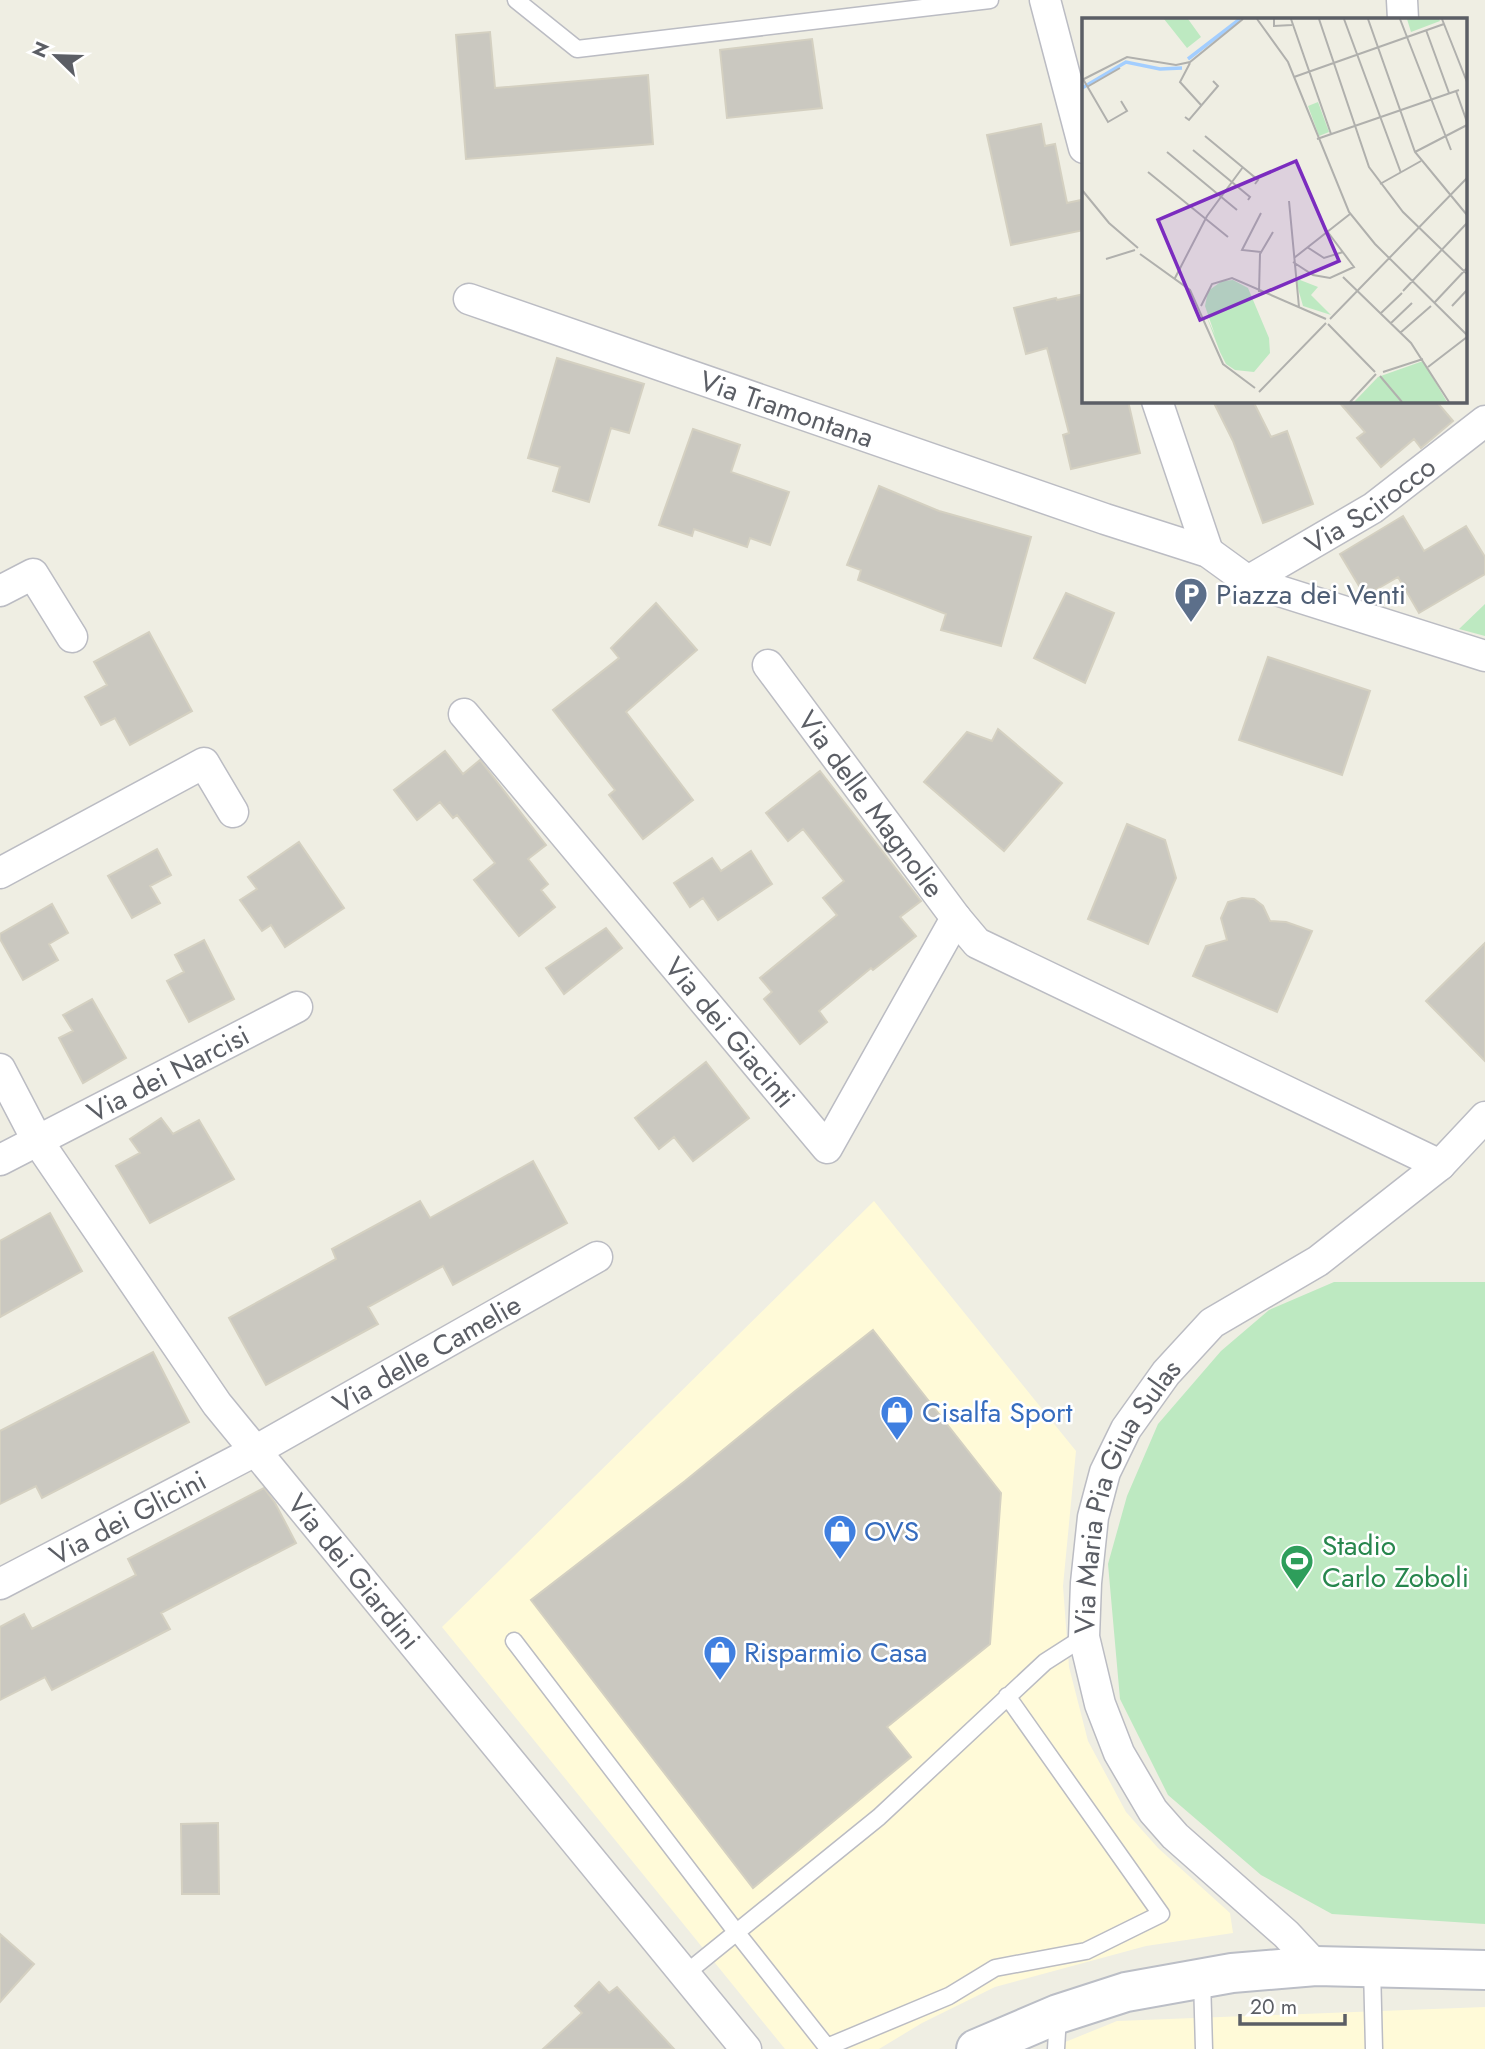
<svg xmlns="http://www.w3.org/2000/svg" width="1485" height="2049" viewBox="0 0 1485 2049" font-family="Jost,sans-serif">
  <style>
    .commercial { fill: #fffad8 }
    .green { fill: #bde9c1 }
    .building { fill: #cac8c0; stroke: #d4d0c1; stroke-width: 2 }
    .lines { fill: none; stroke-linecap: round; stroke-linejoin: round }
    .lane-casing { stroke: #bbbcc3; stroke-width: 19 }
    .street-casing { stroke: #bbbcc3; stroke-width: 33 }
    .secondary-casing { stroke: #bbbec6; stroke-width: 42 }
    .lane { stroke: #fff; stroke-width: 16 }
    .street { stroke: #fff; stroke-width: 30 }
    .secondary { stroke: #fff; stroke-width: 38 }
    .labels { text-anchor: middle; stroke-width: 5; stroke-linejoin: round; paint-order: stroke }
    .street-label { font-size: 28px; fill: #5b5e65; stroke: #fff }
    .service-label { font-size: 28px; fill: #4e5e75; stroke: #fff; text-anchor: start }
    .shop-label { font-size: 28px; fill: #366cbe; stroke: #fff; text-anchor: start }
    .leisure-label { font-size: 28px; fill: #27864d; stroke: #fff; text-anchor: start }
    .inset-river { fill: none; stroke: #a3ceff; stroke-width: 3.5 }
    .inset-road { fill: none; stroke: #b0b0ad; stroke-width: 2 }
    .view { fill: #7b2cbf; fill-opacity: 0.15; stroke: #7b2cbf; stroke-width: 3.5 }
    .inset-edge { fill: none; stroke: #5b5e65; stroke-width: 3.5 }
  </style>
  <rect width="100%" height="100%" fill="#efeee3"/>
  <!-- commercial -->
  <path class="commercial" d="M874,1201L1076,1451L1063,1586L1069,1667L1088,1741L1126,1812L1158,1848L1230,1913L1233,1933L1146,1946L995,1987L922,2023L879,2049H785L442,1627Z
    M1485,2007V2049H1048L1117,2021Z"/>
  <!-- green -->
  <path class="green" d="M1485,604V636L1459,629Z
    M1334,1282H1485V1924L1332,1914L1261,1875L1168,1795L1120,1699L1108,1564L1127,1496L1158,1424L1221,1351L1269,1310Z"/>
  <!-- building -->
  <path class="building" d="M490,32L495,88L648,75L653,144L466,159L456,35Z
    M812,39L822,108L727,118L720,50Z
    M1041,124L1045,146L1055,144L1067,203L1081,200L1084,230L1011,245L987,135Z
    M1084,294V401H1128L1140,453L1071,469L1063,435L1069,433L1047,348L1026,354L1014,308L1056,298L1057,300Z
    M557,358L644,384L629,433L611,428L589,502L553,491L560,467L528,458Z
    M1213,401H1253L1271,437L1287,431L1313,504L1263,523L1233,441Z
    M1338,401H1436L1453,421L1421,448L1414,439L1381,467L1357,438L1365,432Z
    M693,429L740,445L731,472L789,492L770,545L750,538L747,547L694,529L692,536L659,525Z
    M879,486L939,511L1031,537L1001,646L941,630L946,614L858,580L861,570L847,565Z
    M1403,516L1424,551L1466,526L1485,557V574L1419,613L1398,577L1365,596L1340,554Z
    M1066,593L1114,613L1085,683L1034,658Z
    M656,603L697,650L626,712L693,800L643,839L609,795L615,790L553,710L619,658L611,648Z
    M149,632L192,711L130,745L115,718L101,725L85,697L107,685L94,662Z
    M1268,657L1370,691L1342,775L1239,740Z
    M998,729L1062,783L1004,851L924,782L967,732L992,741Z
    M445,751L463,774L480,760L546,845L528,859L548,884L541,890L555,907L519,936L474,880L495,863L457,815L453,818L440,802L417,820L394,790Z
    M820,771L921,901L900,917L916,936L873,970L871,968L819,1011L827,1022L800,1044L764,999L772,992L760,978L837,915L823,898L844,881L803,829L788,841L766,813Z
    M1127,824L1165,840L1176,878L1148,944L1088,919Z
    M299,842L344,908L285,947L271,925L262,931L240,900L257,889L248,877Z
    M157,849L171,875L150,886L160,903L132,918L108,876Z
    M751,851L772,884L718,920L703,898L690,907L674,883L712,858L721,871Z
    M1242,898L1254,899L1263,906L1270,921L1286,922L1312,931L1277,1012L1193,976L1206,946L1227,940L1221,918L1228,902Z
    M52,904L68,933L49,944L58,960L23,980L0,939V934Z
    M606,928L622,948L564,994L546,968Z
    M204,940L234,999L189,1022L167,981L184,972L175,955Z
    M1485,943V1061L1426,1001Z
    M92,999L126,1058L83,1083L59,1038L73,1031L63,1015Z
    M706,1062L749,1118L693,1161L674,1137L659,1149L635,1118Z
    M161,1118L173,1134L199,1120L234,1179L150,1223L116,1166L140,1153L130,1139Z
    M533,1161L567,1223L453,1285L443,1266L368,1307L378,1324L266,1385L229,1318L336,1259L332,1249L420,1201L430,1218Z
    M50,1213L82,1271L0,1317V1241Z
    M873,1330L1001,1493L990,1644L887,1727L911,1757L753,1888L531,1600L685,1481L794,1392Z
    M153,1352L189,1422L42,1498L36,1486L0,1504V1431Z
    M264,1488L275,1503L296,1543L161,1613L170,1629L52,1690L45,1677L0,1700V1627L24,1614L32,1629L136,1575L128,1559Z
    M218,1823L219,1894H182L181,1824Z
    M0,1934L34,1964L0,2002Z
    M599,1982L609,1993L617,1987L674,2049H543L582,2013L575,2006Z"/>
  <g class="lines">
    <defs>
      <path id="lane" d="M516,0L577,49L990,0
        M514,1641L737,1933L827,2047L949,1996L995,1968L1086,1951L1161,1914L1007,1696
        M1372,1967L1374,2049
        M685,1974L879,1817L1045,1662L1084,1637
        M1202,1979L1204,2049
        M1056,2049L1058,2016"/>
      <g id="street">
        <path d="M1045,0L1084,148"/>
        <path d="M1402,0L1403,19"/>
        <path id="s1" d="M469,299L1105,519L1208,552L1248,581L1485,656"/>
        <path d="M1157,401L1208,552"/>
        <path id="s2" d="M1248,581L1373,508L1485,421"/>
        <path d="M0,591L33,574L72,637"/>
        <path id="s3" d="M768,665L956,918L977,943L1440,1165"/>
        <path id="s4" d="M464,714L827,1148L956,918"/>
        <path d="M0,873L204,763L233,812"/>
        <path id="s5" d="M0,1069L37,1140L217,1404L746,2049"/>
        <path id="s6" d="M0,1160L297,1007"/>
        <path id="s7" d="M0,1584L255,1451L597,1257"/>
        <path id="s8" d="M1316,1966L1286,1934L1175,1836L1153,1811L1119,1753L1100,1704L1084,1637L1086,1583L1093,1517L1105,1472L1126,1429L1166,1373L1212,1323L1318,1261L1440,1165L1485,1117"/>
      </g>
      <path id="secondary" d="M976,2049L1058,2014L1126,1992L1232,1973L1316,1966L1485,1970"/>
    </defs>
    <!-- lane casing -->
    <use href="#lane" class="lane-casing"/>
    <!-- street casing -->
    <use href="#street" class="street-casing"/>
    <!-- secondary casing -->
    <use href="#secondary" class="secondary-casing"/>
    <!-- lane -->
    <use href="#lane" class="lane"/>
    <!-- street -->
    <use href="#street" class="street"/>
    <!-- secondary -->
    <use href="#secondary" class="secondary"/>
  </g>
  <!-- icons -->
  <defs>
    <symbol id="parking-pin" viewBox="-11 -11 22 30"><path d="M0 17L-7.5 6A9.5 9.5 0 1 1 7.5 6Z" fill="#5c6f8a" stroke="#fff"/><path d="M-3.5-5.5H1a3.5 3.5 0 0 1 0 7H-1V5.5H-3.5ZM-1-3.4V-.6H.8a1.4 1.4 0 0 0 0-2.8Z" fill="#fff"/></symbol>
    <symbol id="shop-pin" viewBox="-11 -11 22 30"><path d="M0 17L-7.5 6A9.5 9.5 0 1 1 7.5 6Z" fill="#3f7fe0" stroke="#fff"/><path d="M-5-2.5h2.3a2.7 3.5 0 0 1 5.4 0H5L5.5 6h-11ZM-1.5-2.5h3a1.5 2.3 0 0 0-3 0Z" fill="#fff"/></symbol>
    <symbol id="stadium-pin" viewBox="-11 -11 22 30"><path d="M0 17L-7.5 6A9.5 9.5 0 1 1 7.5 6Z" fill="#2e9e5b" stroke="#fff"/><path d="M0-5a6.5 5 0 1 0 0 10a6.5 5 0 1 0 0-10ZM-3.5-1.8h7v3.6h-7Z" fill="#fff"/></symbol>
  </defs>
  <g fill-rule="evenodd">
    <use href="#parking-pin" x="1172" y="575" width="38" height="52"/>
    <use href="#shop-pin" x="878" y="1393" width="38" height="52"/>
    <use href="#shop-pin" x="821" y="1512" width="38" height="52"/>
    <use href="#stadium-pin" x="1278" y="1542" width="38" height="52"/>
    <use href="#shop-pin" x="701" y="1633" width="38" height="52"/>
  </g>
  <g class="labels">
    <!-- street labels -->
    <g class="street-label">
      <text dy="10" stroke="none"><textPath href="#s1" startOffset="336">Via Tramontana</textPath></text>
      <text dy="10" stroke="none"><textPath href="#s2" startOffset="144">Via Scirocco</textPath></text>
      <text dy="10" stroke="none"><textPath href="#s3" startOffset="173">Via delle Magnolie</textPath></text>
      <text dy="10" stroke="none"><textPath href="#s4" startOffset="415">Via dei Giacinti</textPath></text>
      <text dy="10" stroke="none"><textPath href="#s6" startOffset="189">Via dei Narcisi</textPath></text>
      <text dy="10" stroke="none"><textPath href="#s7" startOffset="485">Via delle Camelie</textPath></text>
      <text dy="10" stroke="none"><textPath href="#s8" startOffset="564">Via Maria Pia Giua Sulas</textPath></text>
      <text dy="10" stroke="none"><textPath href="#s7" startOffset="144">Via dei Glicini</textPath></text>
      <text dy="10" stroke="none"><textPath href="#s5" startOffset="616">Via dei Giardini</textPath></text>
    </g>
    <!-- service labels -->
    <g class="service-label">
      <text x="1216" y="604">Piazza dei Venti</text>
    </g>
    <!-- shop labels -->
    <g class="shop-label">
      <text x="922" y="1422">Cisalfa Sport</text>
      <text x="864" y="1541">OVS</text>
      <text x="744" y="1662">Risparmio Casa</text>
    </g>
    <!-- leisure labels -->
    <g class="leisure-label">
      <text x="1322" y="1555">Stadio<tspan x="1322" dy="32">Carlo Zoboli</tspan></text>
    </g>
  </g>
  <!-- overview -->
  <g transform="translate(1082 18)">
    <rect width="385" height="385" fill="#efeee3"/>
    <path d="M82,1H106L119,19L105,30ZM325,1H357L358,3L329,14ZM236,84L247,114L237,118L226,88ZM213,260L236,269L229,277L249,297L221,288ZM151,262L166,270L187,320L188,335L172,354L153,352L144,346L138,334L124,297L133,317L123,288L126,273L140,263ZM341,343L365,384H272L296,359Z" fill="#bde9c1"/>
    <path class="inset-river" d="M106,41L158,1M0,70L44,44L78,51L100,50"/>
    <path class="inset-road" d="M175,1L206,44L267,194L293,226L385,317M192,1V8L210,7M209,1L249,116M237,1L287,149L321,194L385,256M262,1L319,155M286,1L333,134L385,197M318,1L369,132M360,1L385,64M344,12L367,75M108,45L98,64L119,87M212,59L362,6M1,61L26,104L45,93L39,83M0,62L45,39L94,47L108,44L161,1M5,69L38,50M374,73L385,104M103,99L107,102L136,68L131,63M123,118L176,162L173,166M235,121L377,72M111,132L168,179L166,182M85,134L155,192M333,134L385,107M66,154L146,219M298,166L339,143M0,172L27,205L56,230M207,183L217,289M179,195L160,232L179,234M225,229L242,240L261,234M58,236L108,272L141,346L173,370M212,240L268,196M24,241L53,232M211,244L231,257L248,260L272,249L245,213M261,259L329,325L367,384M93,260L125,198L161,149M321,273L385,205M177,274L178,236L191,214M353,284L385,250M119,288L130,266L150,260L244,301M370,288L385,272M299,295L320,275M248,301L385,160M309,305L330,285M246,306L293,354M318,315L349,288M346,349L385,319M301,354L341,341M298,358L320,384M177,374L244,305M268,384L294,356"/>
    <path class="view" d="M214,143L257,243L118,302L76,202Z"/>
    <rect width="385" height="385" class="inset-edge"/>
  </g>
  <!-- north arrow -->
  <g transform="translate(56 56) rotate(293)" stroke="#ffffff" stroke-width="5" paint-order="stroke">
  <path d="M0-5L12 26L0 18L-12 26Z" fill="#5b5e65"/>
  <text y="-10" font-size="19" font-weight="bold" text-anchor="middle" fill="#5b5e65">N</text>
  </g>
  <!-- scale -->
  <path d="M1240 2014v10h105v-10" fill="none" stroke="#5b5e65" stroke-width="3.5"/>
  <text x="1250" y="2014" font-size="21" fill="#5b5e65" stroke="#ffffff" stroke-width="5" paint-order="stroke">20 m</text>
</svg>
